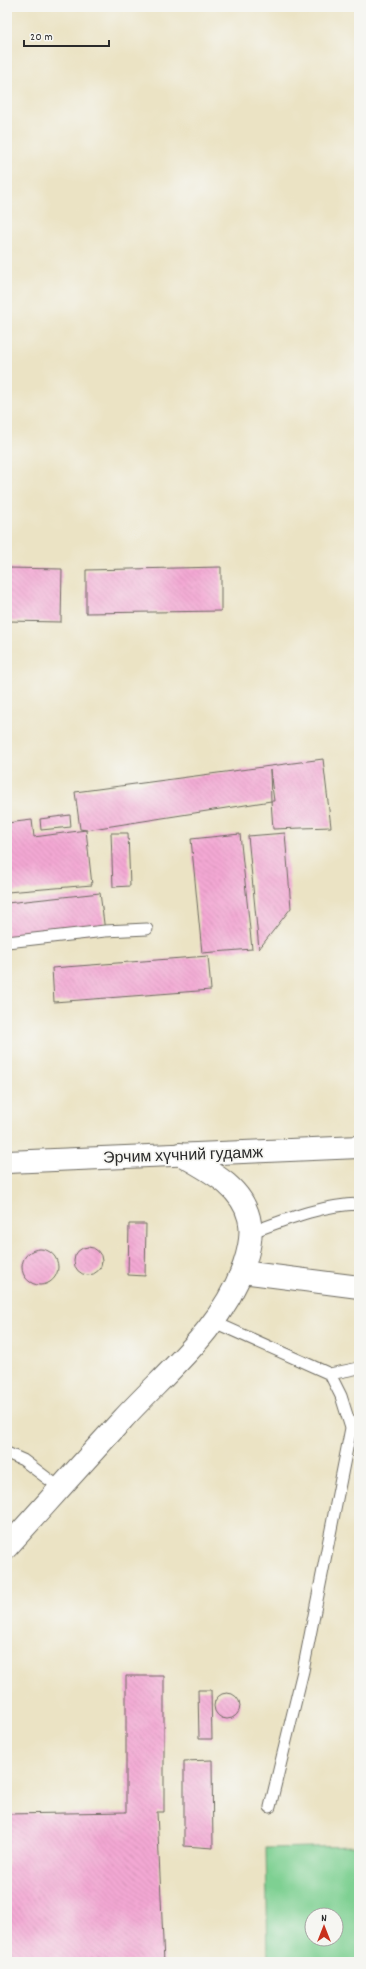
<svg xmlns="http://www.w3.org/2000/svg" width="366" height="1969" viewBox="0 0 366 1969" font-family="Dekko,sans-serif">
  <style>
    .pitch { fill: #7ed092; stroke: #547e5e; fill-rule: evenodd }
    .building { fill: url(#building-back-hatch) }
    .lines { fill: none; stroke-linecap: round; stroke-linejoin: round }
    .lane-casing { stroke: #6e6b61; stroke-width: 13 }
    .street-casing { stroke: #6e6b61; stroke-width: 24 }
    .secondary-casing { stroke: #6e6b61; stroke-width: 24 }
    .lane { stroke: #fff; stroke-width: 11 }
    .street { stroke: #fff; stroke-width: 22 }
    .secondary { stroke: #fff; stroke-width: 22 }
    .labels { text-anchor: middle; stroke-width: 3.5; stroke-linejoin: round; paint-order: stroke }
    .street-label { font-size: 16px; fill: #2b2b2b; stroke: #f6f6f2 }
  </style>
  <defs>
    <pattern id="building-back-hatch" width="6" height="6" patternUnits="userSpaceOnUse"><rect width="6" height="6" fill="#f3a7d3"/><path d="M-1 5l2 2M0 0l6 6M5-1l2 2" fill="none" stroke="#d090b5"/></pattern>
  </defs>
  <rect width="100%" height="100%" fill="#f6f6f2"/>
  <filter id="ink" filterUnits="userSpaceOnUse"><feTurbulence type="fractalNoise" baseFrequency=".025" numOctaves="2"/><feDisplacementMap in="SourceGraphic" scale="8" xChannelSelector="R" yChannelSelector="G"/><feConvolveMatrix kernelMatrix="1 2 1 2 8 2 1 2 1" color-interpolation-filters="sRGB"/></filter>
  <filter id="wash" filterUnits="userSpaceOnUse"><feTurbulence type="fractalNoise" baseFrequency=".012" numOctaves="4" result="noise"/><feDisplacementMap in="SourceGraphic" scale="16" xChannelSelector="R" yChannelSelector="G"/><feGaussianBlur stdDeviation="0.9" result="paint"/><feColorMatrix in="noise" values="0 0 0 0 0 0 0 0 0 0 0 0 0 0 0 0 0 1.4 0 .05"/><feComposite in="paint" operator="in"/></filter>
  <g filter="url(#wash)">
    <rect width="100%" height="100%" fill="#ebe3c4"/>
    <!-- pitch -->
    <path class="pitch" d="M359,1846V1962H268L266,1848ZM312,1915H336V1939H312Z"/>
    <g id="blocks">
      <!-- building -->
      <path class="building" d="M221,567V611L86,613V570Z
        M7,568L62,569L61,622L7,621Z
        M323,759L331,827L273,829L271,801H274L270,770L271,801L86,830L92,885L7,892V823L32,820L34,837L86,830L80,829L75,792Z
        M70,815L71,827L41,830L40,819Z
        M111,833H128L130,886L113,887Z
        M285,833L291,908L259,949L248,836Z
        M240,834L252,949L202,953L191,839Z
        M100,893L105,931L7,942V903Z
        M208,956L211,990L54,1002L52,968Z
        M129,1224H146L145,1276L128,1275Z
        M74 1261a14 14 0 1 1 28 0a14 14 0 1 1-28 0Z
        M22 1267a18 18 0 1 1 36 0a18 18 0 1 1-36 0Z
        M126,1676H164V1812H157L164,1962H7V1814L126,1812Z
        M198,1690H211L212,1739H199Z
        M214 1706a13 13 0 1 1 26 0a13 13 0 1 1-26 0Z
        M212,1760L213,1848L184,1846V1761Z"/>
    </g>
  </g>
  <g filter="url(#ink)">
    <use href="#blocks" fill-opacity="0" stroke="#6e6b61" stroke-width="1"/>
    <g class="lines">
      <defs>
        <path id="lane" d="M7,942L105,931L147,929
          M252,1232C287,1219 321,1205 359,1204
          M214,1322L330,1374L341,1396L351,1428L303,1671L270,1807
          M330,1374L359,1368
          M7,1453L23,1460L60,1488"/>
        <path id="street" d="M242,1272L359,1287
          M7,1547C46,1504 84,1461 123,1419C167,1371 222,1329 244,1265C249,1250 253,1234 249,1218C241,1185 207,1170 180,1154"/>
        <path id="secondary" d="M7,1162L359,1147"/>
      </defs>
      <!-- lane casing -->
      <use href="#lane" class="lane-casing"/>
      <!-- street casing -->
      <use href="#street" class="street-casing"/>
      <!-- secondary casing -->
      <use href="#secondary" class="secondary-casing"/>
      <!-- lane -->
      <use href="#lane" class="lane"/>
      <!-- street -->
      <use href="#street" class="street"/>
      <!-- secondary -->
      <use href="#secondary" class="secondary"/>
    </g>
  </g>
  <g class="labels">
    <!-- street labels -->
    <g class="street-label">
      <text transform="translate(183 1154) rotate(-2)" y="6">Эрчим хүчний гудамж</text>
    </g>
  </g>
  <!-- margin -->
  <rect width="366" height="1969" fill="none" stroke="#f6f6f2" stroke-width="24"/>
  <!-- north arrow -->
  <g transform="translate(324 1927)"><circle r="19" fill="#f6f6f2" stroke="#a5a5a2"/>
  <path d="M0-3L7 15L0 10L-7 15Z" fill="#c8321e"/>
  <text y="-6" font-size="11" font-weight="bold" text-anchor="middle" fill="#2b2b2b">N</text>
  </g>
  <!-- scale -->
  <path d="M24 40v6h85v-6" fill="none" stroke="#2b2b2b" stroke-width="2"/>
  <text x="30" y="40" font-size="12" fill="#2b2b2b" stroke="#f6f6f2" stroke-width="3" paint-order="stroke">20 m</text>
</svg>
